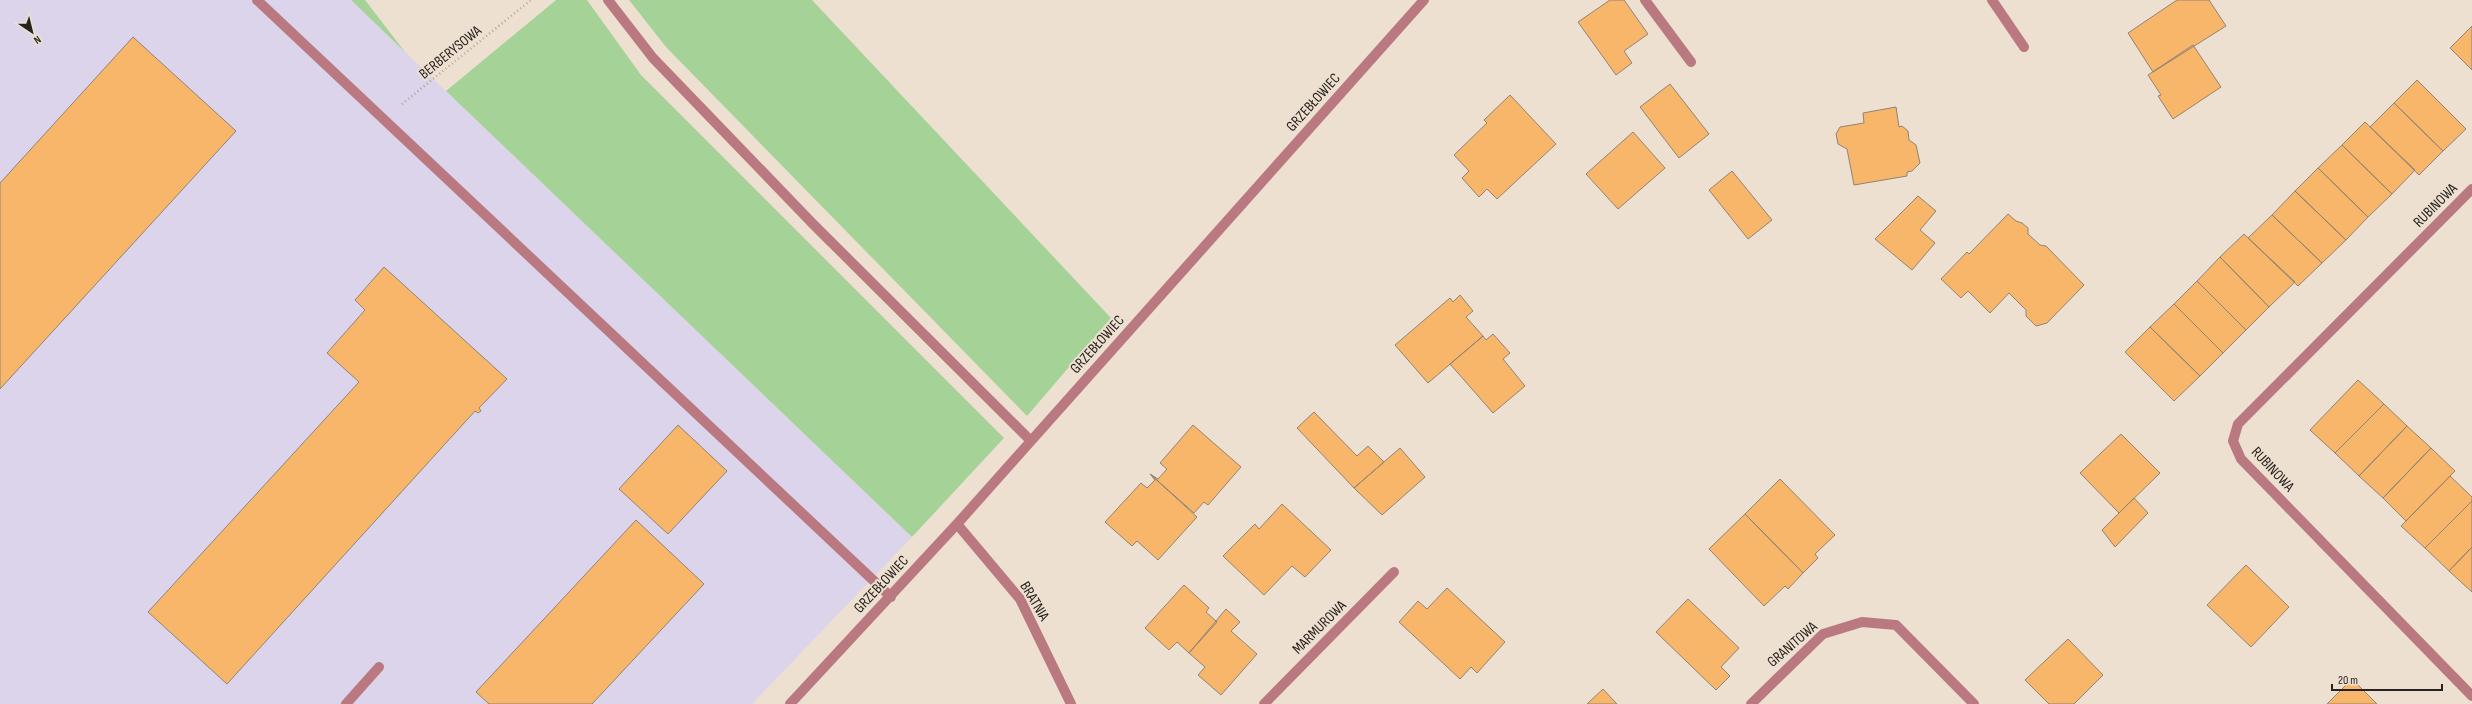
<svg xmlns="http://www.w3.org/2000/svg" width="2472" height="704" viewBox="0 0 2472 704" font-family="'Sofia Sans Condensed',sans-serif">
  <style>
    .industrial { fill: #dbd4ea }
    .green { fill: #a5d397 }
    .building { fill: #f8b66a; stroke: #908376 }
    .lines { fill: none; stroke-linecap: round; stroke-linejoin: round }
    .path { stroke: #b1a69a; stroke-width: 2.5; stroke-dasharray: 1 3; stroke-linecap: butt }
    .lane { stroke: #ba7981; stroke-width: 10 }
    .street { stroke: #ba7981; stroke-width: 10 }
    .labels { text-anchor: middle; stroke-width: 4; stroke-linejoin: round; paint-order: stroke }
    .street-label { font-size: 15px; fill: #27221d; stroke: #eee0d1 }
  </style>
  <rect width="100%" height="100%" fill="#eee0d1"/>
  <!-- industrial -->
  <path class="industrial" d="M0,0H351L912,537L752,704H0Z"/>
  <!-- green -->
  <path class="green" d="M351,0H365L405,52Z
    M556,0H587L641,75L1004,438L912,537L446,91Z
    M629,0H812L1111,318L1027,416L666,47Z"/>
  <!-- building -->
  <path class="building" d="M1610,0H1624L1648,34L1624,51L1632,63L1616,75L1578,22Z
    M2177,0H2209L2226,26L2153,72L2128,33Z
    M2472,26V70L2450,48Z
    M133,37L236,131L0,389V183Z
    M2193,45L2221,87L2173,119L2158,96L2161,95L2148,75Z
    M2417,80L2466,129L2443,151L2394,103Z
    M1670,84L1709,134L1679,158L1640,107Z
    M1510,95L1556,144L1497,199L1487,189L1479,197L1462,178L1469,171L1454,155L1487,123L1484,120Z
    M2394,103L2443,151L2419,175L2370,127Z
    M1896,107L1899,127L1902,126L1908,131L1909,140L1916,145L1920,163L1912,171L1907,172V176L1854,185L1847,149L1838,144L1836,134L1840,127L1864,123L1863,113Z
    M2365,122L2415,170L2392,194L2342,145Z
    M1633,132L1665,168L1618,209L1586,174Z
    M2342,145L2392,194L2368,217L2318,168Z
    M2318,168L2368,217L2346,240L2295,191Z
    M1732,171L1772,220L1748,239L1709,190Z
    M2295,191L2346,240L2322,263L2272,215Z
    M1918,196L1936,211L1920,230L1935,243L1912,270L1875,239Z
    M2008,214L2016,221L2022,223L2028,228V234L2040,245L2046,246L2084,285L2047,323L2036,326L2026,316V310L2009,293L1990,313L1968,291L1961,298L1941,279L1967,252L1969,254Z
    M2272,215L2322,263L2298,286L2248,238Z
    M2244,234L2295,282L2269,307L2220,257Z
    M2220,257L2269,307L2246,330L2197,281Z
    M384,267L507,379L479,408L481,411L478,413L475,411L227,684L148,612L359,382L327,353L365,310L355,300Z
    M2197,281L2246,330L2223,353L2174,304Z
    M1460,295L1473,311L1466,317L1483,336L1428,383L1395,345L1450,298L1453,302Z
    M2174,304L2223,353L2200,376L2150,327Z
    M2150,327L2200,376L2174,401L2125,352Z
    M1493,334L1510,353L1503,359L1525,386L1493,413L1450,364L1483,336L1486,340Z
    M2358,380L2384,404L2335,453L2310,430Z
    M2384,404L2407,426L2359,476L2335,453Z
    M1314,412L1357,456L1368,446L1384,462L1354,488L1297,428Z
    M678,425L727,471L668,534L619,489Z
    M1193,425L1241,467L1208,505L1204,502L1194,513L1150,474L1158,479L1167,469L1160,463Z
    M2407,426L2431,448L2383,498L2359,476Z
    M2121,434L2160,473L2119,513L2080,473Z
    M1400,448L1425,477L1382,515L1354,488Z
    M2431,448L2455,471L2406,521L2383,498Z
    M1150,474L1197,517L1158,560L1137,541L1132,546L1105,522L1141,483L1147,488L1155,480Z
    M2450,476L2472,497V501L2425,548L2401,526Z
    M1780,479L1835,535L1815,554L1818,558L1803,573L1745,514Z
    M2134,498L2148,513L2115,547L2102,530Z
    M2472,501V547L2449,571L2425,548Z
    M1282,504L1331,550L1305,577L1292,566L1264,595L1223,556L1255,524L1259,529Z
    M1745,514L1803,573L1788,589L1785,586L1764,606L1709,549Z
    M636,520L704,584L592,704H489L476,692Z
    M2472,547V592L2449,571Z
    M2246,565L2289,607L2251,647L2207,605Z
    M1184,585L1209,608L1206,612L1217,622L1189,653L1177,642L1169,650L1145,628Z
    M1447,588L1505,642L1477,673L1471,667L1460,679L1399,622L1418,601L1427,609Z
    M1688,599L1739,648L1721,667L1730,676L1716,690L1656,632Z
    M1226,609L1240,622L1231,631L1257,654L1221,695L1198,675L1205,667L1189,653Z
    M2068,639L2103,675L2074,704H2049L2025,680Z
    M2352,679L2377,704H2327Z
    M1603,689L1617,704H1587Z"/>
  <g class="lines">
    <!-- path -->
    <path class="path" d="M402,104L531,0"/>
    <!-- lane -->
    <path class="lane" d="M346,704L379,667"/>
    <!-- street -->
    <path class="street" d="M257,0L891,597
      M608,0L653,58L707,114L813,224L1031,441
      M1645,0L1691,62
      M1992,0L2024,47
      M2472,189L2238,424L2233,441L2241,459L2472,696
      M957,524L1020,599L1071,704
      M790,704L957,524L1424,0
      M1264,704L1394,572
      M1751,704L1823,634L1862,622L1896,625L1974,704"/>
  </g>
  <g class="labels">
    <!-- street labels -->
    <g class="street-label">
      <text transform="translate(450 52) rotate(-39)" y="5">BERBERYSOWA</text>
      <text transform="translate(1313 102) rotate(-48)" y="5">GRZEBŁOWIEC</text>
      <text transform="translate(2435 205) rotate(-45)" y="5">RUBINOWA</text>
      <text transform="translate(1097 344) rotate(-48)" y="5">GRZEBŁOWIEC</text>
      <text transform="translate(2273 469) rotate(47)" y="5">RUBINOWA</text>
      <text transform="translate(881 584) rotate(-47)" y="5">GRZEBŁOWIEC</text>
      <text transform="translate(1035 601) rotate(59)" y="5">BRATNIA</text>
      <text transform="translate(1319 627) rotate(-45)" y="5">MARMUROWA</text>
      <text transform="translate(1792 644) rotate(-41)" y="5">GRANITOWA</text>
    </g>
  </g>
  <!-- north arrow -->
  <g transform="translate(32 32) rotate(145)" stroke="#eee0d1" stroke-width="3" paint-order="stroke">
  <path d="M0-3L7 15L0 10L-7 15Z" fill="#27221d"/>
  <text y="-6" font-size="11" font-weight="bold" text-anchor="middle" fill="#27221d">N</text>
  </g>
  <!-- scale -->
  <path d="M2332 684v6h110v-6" fill="none" stroke="#27221d" stroke-width="2"/>
  <text x="2338" y="684" font-size="12" fill="#27221d" stroke="#eee0d1" stroke-width="3" paint-order="stroke">20 m</text>
</svg>
